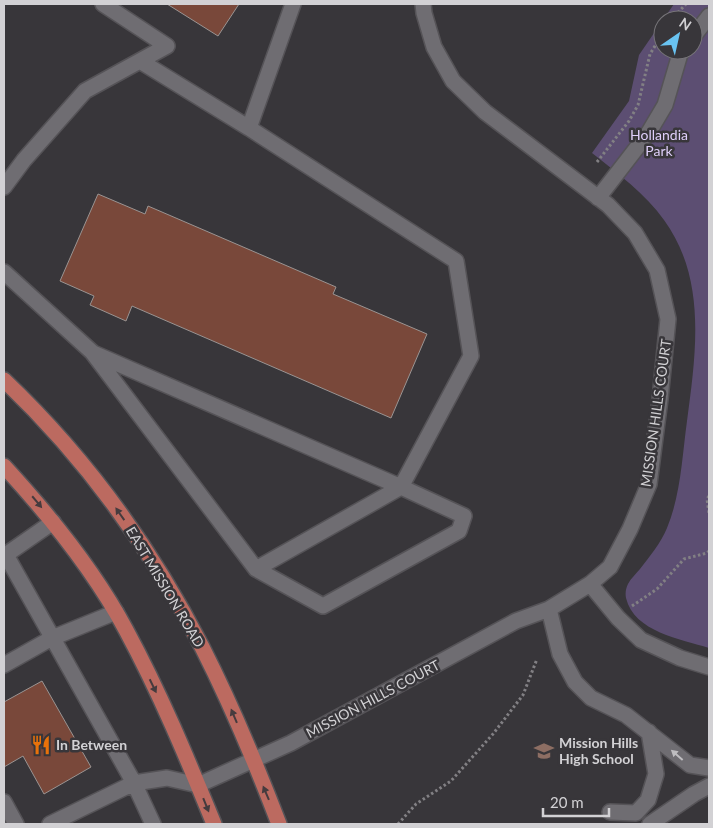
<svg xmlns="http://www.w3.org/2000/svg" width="713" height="828" viewBox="0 0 713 828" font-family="Lato,sans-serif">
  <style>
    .green { fill: #5c4e72 }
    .building { fill: #79483a; stroke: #9a9492 }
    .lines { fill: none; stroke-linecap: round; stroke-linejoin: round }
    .minor-casing { stroke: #555357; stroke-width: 18 }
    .major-casing { stroke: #555357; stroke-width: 18 }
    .path { stroke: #828084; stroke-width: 3; stroke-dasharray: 2.5 2.5; stroke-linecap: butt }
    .minor { stroke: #6f6d72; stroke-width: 15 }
    .major { stroke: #bc6a60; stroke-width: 15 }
    .oneway { fill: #453b3e }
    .oneway2 { fill: #bebdc0 }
    .labels { text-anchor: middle; stroke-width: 5; stroke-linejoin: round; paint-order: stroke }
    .park-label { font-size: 14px; fill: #dfcffa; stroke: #38363a }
    .street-label { font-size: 14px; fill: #d2d1d4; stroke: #38363a }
    .poi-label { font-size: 14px; font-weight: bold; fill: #d2d1d4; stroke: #38363a; text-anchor: start }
  </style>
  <rect width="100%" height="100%" fill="#38363a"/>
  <!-- green -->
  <path class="green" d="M674,4H709V648C681,639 634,632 626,598C625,593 626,588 628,584C631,578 636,574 640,569C649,557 661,543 667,528C681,494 682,457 687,421C696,353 707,279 664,220C646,194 617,173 592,153L629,101L639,55L663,20V50H693V20H663Z"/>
  <!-- building -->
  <path class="building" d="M167,4H239L218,36Z
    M98,194L145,214L148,206L336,287L333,294L427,334L391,418L132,306L126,321L90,305L94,296L60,281Z
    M42,681L91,767L44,794L23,756L4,767V702Z"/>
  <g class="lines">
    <defs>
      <path id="minor" d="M693,37L709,16
        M140,61L249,128L293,4
        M4,187L24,160L85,91L167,46L103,4
        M598,198L649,132L665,105L680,54L683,50
        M4,272L92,352L256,569L323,606L459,531L464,516L401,487L471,356L456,261L249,128
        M93,353L401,487L256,569
        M6,555L134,783L50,824
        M4,556L53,522
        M590,584L618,618L641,640L680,658L709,667
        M549,609L560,654L575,682L591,698L626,715L690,765L709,768
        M4,665L52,638L116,612
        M4,802L16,824
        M610,812L636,813L648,800L656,774L649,732
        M153,824L134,783L167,778L198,785L291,743L516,621L549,609L590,584L610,567L630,529L649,484L660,399L668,319L657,270L635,233L608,205L485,112L453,81L434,47L424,13L423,4
        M650,824L694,794L709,786"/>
      <path id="major" d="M4,380C84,456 151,548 202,647C231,704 256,764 279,824
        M4,466C50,516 94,570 126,630C160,693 187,758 214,824"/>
    </defs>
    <!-- minor casing -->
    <use href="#minor" class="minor-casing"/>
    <!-- major casing -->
    <use href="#major" class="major-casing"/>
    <!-- path -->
    <path class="path" d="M671,20L686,4
      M597,162L629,121L638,105L650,54L663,33
      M709,496L707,499L709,513
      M632,606L657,589L684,559L707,553L709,551
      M398,824L416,804L451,781L493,734L523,695L537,659"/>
    <!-- minor -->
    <use href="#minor" class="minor"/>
    <!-- major -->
    <use href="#major" class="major"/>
  </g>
  <!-- one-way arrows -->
  <defs><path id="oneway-solid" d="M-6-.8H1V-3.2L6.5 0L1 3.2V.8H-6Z" transform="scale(1.25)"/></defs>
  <g class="oneway">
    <use href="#oneway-solid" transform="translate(37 502) rotate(50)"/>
    <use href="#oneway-solid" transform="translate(120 514) rotate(-125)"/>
    <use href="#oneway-solid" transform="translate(153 686) rotate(64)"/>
    <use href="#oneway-solid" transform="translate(234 716) rotate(-113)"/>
    <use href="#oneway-solid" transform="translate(266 793) rotate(-113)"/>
    <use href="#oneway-solid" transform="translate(206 805) rotate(68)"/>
  </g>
  <use class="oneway2" href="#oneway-solid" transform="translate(677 755) rotate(-139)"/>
  <!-- icons -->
  <defs>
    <symbol id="restaurant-bare" viewBox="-9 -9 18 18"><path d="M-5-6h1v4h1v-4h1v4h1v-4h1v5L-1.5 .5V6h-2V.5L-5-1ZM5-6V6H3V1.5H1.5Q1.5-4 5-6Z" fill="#e8710a" stroke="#38363a" stroke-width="2.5" paint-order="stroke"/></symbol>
    <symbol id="school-bare" viewBox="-9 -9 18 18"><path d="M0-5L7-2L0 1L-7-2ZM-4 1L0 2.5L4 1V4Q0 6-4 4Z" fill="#8d6e63" stroke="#38363a" stroke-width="2.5" paint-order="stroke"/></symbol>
  </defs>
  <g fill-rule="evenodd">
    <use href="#restaurant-bare" x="27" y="731" width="28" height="28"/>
    <use href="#school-bare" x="530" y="737" width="28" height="28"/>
  </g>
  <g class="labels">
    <!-- park labels -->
    <g class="park-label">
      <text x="659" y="140">Hollandia<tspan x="659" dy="16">Park</tspan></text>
    </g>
    <!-- street labels -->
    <g class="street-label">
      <text transform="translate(656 413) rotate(-82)" y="5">MISSION HILLS COURT</text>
      <text transform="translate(165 587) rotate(59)" y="5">EAST MISSION ROAD</text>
      <text transform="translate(373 699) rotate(-28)" y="5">MISSION HILLS COURT</text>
    </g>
    <!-- poi labels -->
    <g class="poi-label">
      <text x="559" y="748">Mission Hills<tspan x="559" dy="16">High School</tspan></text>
      <text x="56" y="750">In Between</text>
    </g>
  </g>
  <!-- border -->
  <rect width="713" height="828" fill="none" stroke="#d2d1d4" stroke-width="10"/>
  <!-- north arrow -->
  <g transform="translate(678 35) rotate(34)"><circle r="24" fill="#38363a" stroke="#767478"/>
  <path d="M0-4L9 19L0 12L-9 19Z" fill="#69c3f1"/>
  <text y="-8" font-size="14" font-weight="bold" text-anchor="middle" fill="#d2d1d4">N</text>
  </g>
  <!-- scale -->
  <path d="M543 808v8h66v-8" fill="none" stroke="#d2d1d4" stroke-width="2.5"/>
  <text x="550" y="808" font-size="15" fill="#d2d1d4" stroke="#38363a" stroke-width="4" paint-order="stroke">20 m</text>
</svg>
